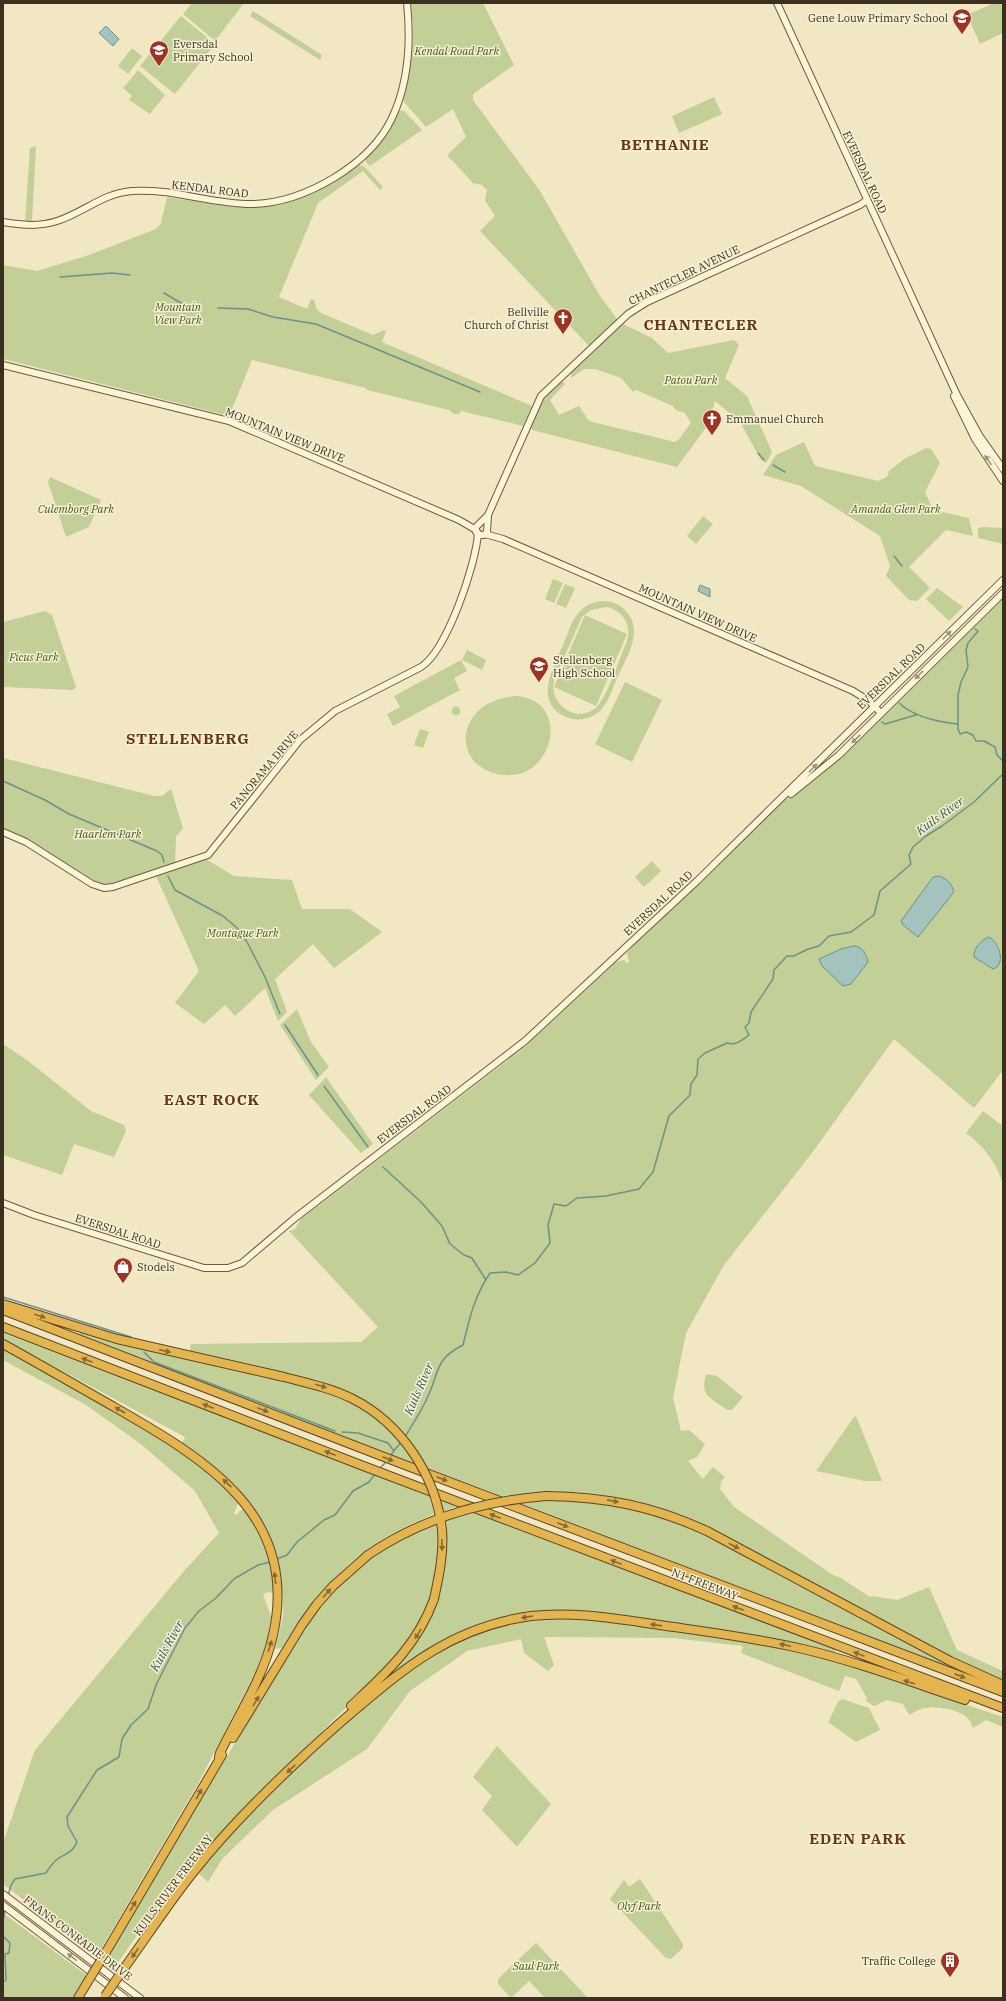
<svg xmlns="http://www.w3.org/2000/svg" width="1006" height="2001" viewBox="0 0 1006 2001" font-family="'IBM Plex Serif',serif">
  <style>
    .green { fill: #c2cf96; fill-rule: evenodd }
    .water { fill: #a5c3be; stroke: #6b928d }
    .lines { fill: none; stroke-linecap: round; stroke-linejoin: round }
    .stream { stroke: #6b928d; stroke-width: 1.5 }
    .secondary-casing { stroke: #6e5b3c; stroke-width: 8 }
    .highway-casing { stroke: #59472d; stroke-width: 10 }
    .secondary { stroke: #fbf4d7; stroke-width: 6 }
    .highway { stroke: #e4b54f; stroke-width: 8 }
    .highway-bridge-casing { stroke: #59472d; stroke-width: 10; stroke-linecap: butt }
    .highway-bridge { stroke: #e4b54f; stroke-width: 8 }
    .oneway { fill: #9b927a }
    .oneway2 { fill: #876b34 }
    .labels { text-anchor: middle; stroke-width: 3; stroke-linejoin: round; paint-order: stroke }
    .poi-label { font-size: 11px; fill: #3b2f1d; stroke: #f7f1d3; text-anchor: start }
    .park-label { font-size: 11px; font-style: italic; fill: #445823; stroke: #f7f1d3 }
    .street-label { font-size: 11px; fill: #3b2f1d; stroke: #f7f1d3 }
    .water-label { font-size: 12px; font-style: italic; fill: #2c595b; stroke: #f7f1d3 }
    .district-label { font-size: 15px; font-weight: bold; letter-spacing: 1px; fill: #6a351a; stroke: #f7f1d3 }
  </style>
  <rect width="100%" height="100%" fill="#f1e8c3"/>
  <!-- green -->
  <path class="green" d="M192,3H244L215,41L183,14Z
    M411,3H483L514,65L473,94V100L540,191L600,296L617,319L589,346L480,231L495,216L485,200L487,190L482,185L473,183L447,155L466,137L453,109L426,127L404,102C402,92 409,79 410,69C414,48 414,24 411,3Z
    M994,3H1003V33L980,44L967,15Z
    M253,11L322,55L320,60L250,16Z
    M181,16L215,44L175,94L140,66Z
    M132,48L142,56L128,74L118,66Z
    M138,70L165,95L150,114L129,100L132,96L123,88Z
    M714,97L722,114L679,133L672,116Z
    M399,110L404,111L422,130L370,166L366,162V156L388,132Z
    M36,146L32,222H25L30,148Z
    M359,165L364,166L383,187L380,190L363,171L318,203L279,297L307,309L311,299L314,300L316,308L321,313L373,335L384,330L386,331L382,342L532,406L523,426L461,411L459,414H454L449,410L367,390L366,388L252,360L229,416L3,359V265L37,271L89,255L156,229L161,223L167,197L233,207L274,205L312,194Z
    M623,324L652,338L668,353L734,340L739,345L725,378L747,396L772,452L766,463L761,460L740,422L715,401L708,425L677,467L532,430L531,426L543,399L562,381L565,384L550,400L559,415L579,406L589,421L675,442L679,439L691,423L685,413L676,410L673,406L636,390L633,392L621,378L595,369H584L571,378V372Z
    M804,442L815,466L878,481L887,477L889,471L904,459L926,448L931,449L940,463L925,492L933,510L969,518L973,536L946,530L909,567L930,588L917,601L909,600L886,576L890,566L880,536L801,486L763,475L776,455Z
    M50,477L101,500L89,527L66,537L48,482Z
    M703,516L713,524L696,544L687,536Z
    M983,527L1003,528V544L978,538V528Z
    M553,579L563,583L554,603L545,599Z
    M565,584L575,588L566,608L556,604Z
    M937,588L963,607L949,621L926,599Z
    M1003,598V1070L974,1108L894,1039L812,1153L724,1265L686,1333L673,1398L681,1431L689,1430L705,1444L697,1457L688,1461L703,1479L713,1467L725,1477L721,1482L720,1489L734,1507L833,1575L841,1578L870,1597L872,1596L897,1600L929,1587L957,1650L1003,1671V1681L942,1653L728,1537L685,1516L637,1501L588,1493L553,1492L502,1496L428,1468L411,1442L391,1420L370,1404L351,1393L326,1383L190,1351L191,1344L361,1342L378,1327L289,1231L295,1229L301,1219L525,1047L616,962L624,960L627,963L629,962L627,953L640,938L778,806L852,747Z
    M602,601C611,601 620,604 626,611C644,631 627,656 618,676C613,687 609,702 600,711C591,719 578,722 566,717C532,702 554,666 564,643C568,633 572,619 580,611C586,605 593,602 602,601ZM606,607C623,610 632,625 627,641C620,657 609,692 599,704C581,727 548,706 554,680L582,617L591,610Z
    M45,611L52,615L76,687L73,690L3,687V622Z
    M585,615L627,634L596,706L554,687Z
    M467,650L486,660L482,670L462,660Z
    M461,660L467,671L454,678L460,690L393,726L387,714L400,707L394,696Z
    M625,682L662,700L632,762L595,744Z
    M517,696C572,701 554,781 503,775C448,768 455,699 517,696Z
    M451.5 711a4.5 4.5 0 1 1 9 0a4.5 4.5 0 1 1-9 0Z
    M420,729L429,732L423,748L414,745Z
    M3,758L154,796H162L171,789L183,828L176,837L175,863L112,884H100L31,842L3,829Z
    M206,859L234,876L292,880L302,909H350L382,932L334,968L313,944L275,979L287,1012L278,1021L265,988L235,1016L225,1005L204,1024L175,1003L199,971L156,876Z
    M652,861L661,871L644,887L635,877Z
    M297,1009L311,1042L329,1067L316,1080L280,1025Z
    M3,1044L27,1060L91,1111L124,1125L126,1131L114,1157L74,1144L62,1175L3,1155Z
    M326,1077L373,1144L361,1153L309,1095Z
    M983,1111L1003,1126V1185C997,1162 984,1147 966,1133Z
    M80,1332C138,1350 196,1361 255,1375C290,1383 330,1388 362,1408C385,1422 401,1442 417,1464L79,1336Z
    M3,1333L429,1496L434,1514C359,1544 325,1581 282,1648L275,1649L283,1616V1594L268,1592L263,1594L271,1617L267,1642L257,1669L199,1782L97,1956L3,1884V1843L35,1750L184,1571L219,1533L195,1491L142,1445L86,1405L3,1360V1347L148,1429L201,1465L239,1501L234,1513L236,1515L244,1507L234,1486L219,1472L181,1445L185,1437L3,1339Z
    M706,1374L717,1376L743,1397L732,1410H727C710,1397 700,1397 706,1374Z
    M856,1416L881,1478L882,1481H865L816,1471L854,1417Z
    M441,1500L458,1506L443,1511Z
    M554,1500L591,1501L633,1508L682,1523L725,1544L946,1664V1666L518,1502Z
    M471,1511L836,1650L834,1656L584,1612L499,1620L390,1677L389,1675C433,1629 452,1583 445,1519Z
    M437,1522L439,1552L433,1591L419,1627L396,1658L251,1802L188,1874L183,1870L112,1971L103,1964L300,1634L330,1592L379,1550Z
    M562,1617L589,1618L731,1639L788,1649L834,1661L1003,1717V1727L986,1720L973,1728C970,1711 942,1706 927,1708C920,1708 915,1712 909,1715L903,1704L887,1700L874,1706L866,1701L867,1698L856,1679L845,1676L839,1691L741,1653L743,1646L672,1638L544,1637L554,1665L548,1671L524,1653L521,1639L467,1651L410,1691L367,1749L273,1810L222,1859L208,1882L198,1873C230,1830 272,1792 311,1755C348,1721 383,1687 425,1660C434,1655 442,1648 451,1644C487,1626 522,1621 562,1617Z
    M842,1699L869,1708L880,1730L856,1742L828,1722L838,1702Z
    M497,1746L551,1804L517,1847L482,1810L492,1796L473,1777Z
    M640,1879L683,1944V1948L671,1959L666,1958L610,1899L624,1880L629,1887Z
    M3,1913L86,1975L73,1998H3Z
    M536,1943L588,1998H545L529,1981L511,1998L498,1984V1979Z"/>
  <!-- water -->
  <path class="water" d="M106,26L119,39L113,46L99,33Z
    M700,585L710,589V597L698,591Z
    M940,876C948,880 952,884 954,892L918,937L903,925L901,921L933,877Z
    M989,937C1000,943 1006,965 993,969L974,957C973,949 981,940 989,937Z
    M854,946C863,947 866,954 868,962L851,984L843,986L822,966L819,959L841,949Z"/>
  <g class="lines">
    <!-- stream -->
    <path class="stream" d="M60,277L112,273L130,275
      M164,293L181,303L199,308
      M218,308L248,309L273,317L316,324L480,392
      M758,453L764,460
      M773,465L785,472
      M894,556L902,566
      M975,629L978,631L968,643L966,650L968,667L961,682L958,695V729L960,734L966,732L973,735L976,741H984L995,747L997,755L1003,761
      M899,703C914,717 938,722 958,724
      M882,722L885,724L916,715
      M3,781L45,800L69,814L157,851L162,855L164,862
      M168,876L175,890L223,916L236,927L247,942L265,977L280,1014
      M285,1025L318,1075
      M324,1086L368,1147
      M383,1167L421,1202L442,1226L450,1244L464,1255L472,1258L486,1280
      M3,1297L131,1337
      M144,1352L154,1362L335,1431
      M342,1432L358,1433L388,1443L394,1451
      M405,1437C413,1423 423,1409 429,1394C440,1368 436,1359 463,1345C470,1317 474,1297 490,1273L506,1272L518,1275L535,1263L550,1243L548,1225L554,1204L566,1206L577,1198L606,1196L639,1189L653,1172L669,1116L690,1095L691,1084L697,1075L698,1059L705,1053L727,1043C736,1046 742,1040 749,1035L745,1027L749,1023L751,1012L773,979L774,970L787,956H794L808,949L819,946L829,936L851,932L874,915L880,891L911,864L909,855L913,847L926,836L942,826L974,802L1003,774
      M390,1456L401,1442
      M380,1468L387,1461
      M275,1560L287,1555L297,1542L324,1520L335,1515L353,1491L369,1482L375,1474
      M8,1896L11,1885L15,1879L46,1873C49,1868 53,1862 59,1858C67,1853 73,1852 77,1842L68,1826L67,1817L97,1770L119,1757L122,1739L131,1725L148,1709L156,1685L185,1628L199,1611L216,1598L234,1579L258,1565L270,1562
      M3,1921L5,1910
      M3,1936L10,1943L9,1953L5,1954L6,1980L3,1982"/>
    <defs>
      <path id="secondary" d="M777,3L957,395L979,435L1003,469
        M3,222C21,225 39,227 57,221C83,213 103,193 132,191C173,188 213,205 254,204C305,202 370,165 392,118C409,82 411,42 407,3
        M3,365L229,421L459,520L476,530
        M954,396L975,439L1003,481
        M488,515L487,532L484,535H479L476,532V527L488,515L541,396L628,314L647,302L860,205L867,200
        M485,534L503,539L853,691L869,701L881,713
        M791,794L839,755L1003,593
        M3,832L26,842L92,884L104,888L113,887L208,855L300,740L335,711L421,667C447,650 476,565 478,533
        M3,1203L34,1215L204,1268H228L242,1263L295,1218L525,1041L697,881L1003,580
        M3,1894L140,1998
        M3,1905L125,1998"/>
      <path id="highway" d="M3,1304L117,1339L284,1377
        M3,1310L405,1465L1003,1692
        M3,1327L366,1467L1003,1708
        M3,1344C41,1365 79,1387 116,1408C205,1459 300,1515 273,1635C264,1677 238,1715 220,1753L219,1757
        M546,1496C607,1497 652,1506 707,1531L950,1661L1003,1685
        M351,1706C386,1673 417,1646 434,1599
        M233,1738L302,1625L317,1604L333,1586L368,1555
        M106,1952L222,1755
        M125,1967C148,1935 170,1901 195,1870C238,1816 290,1767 342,1721C402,1670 450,1627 531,1616C574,1611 617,1619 660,1625C708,1632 756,1638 803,1649C858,1662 911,1682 965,1700
        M78,1998L87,1983"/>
    </defs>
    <!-- secondary casing -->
    <use href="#secondary" class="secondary-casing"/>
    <!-- highway casing -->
    <use href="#highway" class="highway-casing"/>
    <!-- secondary -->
    <use href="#secondary" class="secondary"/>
    <!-- highway -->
    <use href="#highway" class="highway"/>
    <defs>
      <path id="highway-bridge" d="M284,1377C307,1383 331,1388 353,1399C402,1424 436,1476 442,1530C444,1553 439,1576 434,1599
        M368,1555C422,1518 482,1501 546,1496
        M87,1983L106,1952
        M105,1996L125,1967"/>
    </defs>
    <!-- highway-bridge casing -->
    <use href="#highway-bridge" class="highway-bridge-casing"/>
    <!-- highway-bridge -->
    <use href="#highway-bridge" class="highway-bridge"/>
  </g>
  <!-- one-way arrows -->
  <defs><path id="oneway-solid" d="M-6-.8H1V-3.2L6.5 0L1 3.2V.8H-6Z"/></defs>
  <g class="oneway">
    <use href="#oneway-solid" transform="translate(988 460) rotate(-125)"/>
    <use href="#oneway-solid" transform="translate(947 635) rotate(-45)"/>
    <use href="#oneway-solid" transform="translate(919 675) rotate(135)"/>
    <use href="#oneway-solid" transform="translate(856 739) rotate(136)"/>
    <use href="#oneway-solid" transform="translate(813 768) rotate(-45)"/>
    <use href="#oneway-solid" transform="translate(72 1957) rotate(-143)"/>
  </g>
  <g class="oneway2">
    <use href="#oneway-solid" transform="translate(40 1316) rotate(18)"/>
    <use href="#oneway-solid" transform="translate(165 1351) rotate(13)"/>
    <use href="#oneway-solid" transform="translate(87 1360) rotate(-159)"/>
    <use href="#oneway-solid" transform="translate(321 1386) rotate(17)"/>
    <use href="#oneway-solid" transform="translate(208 1406) rotate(-159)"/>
    <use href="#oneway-solid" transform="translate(120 1410) rotate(-150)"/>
    <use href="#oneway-solid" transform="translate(263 1410) rotate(21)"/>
    <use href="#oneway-solid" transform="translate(330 1453) rotate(-159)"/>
    <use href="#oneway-solid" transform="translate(388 1459) rotate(21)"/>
    <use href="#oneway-solid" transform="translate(442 1479) rotate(21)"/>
    <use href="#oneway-solid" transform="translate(227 1483) rotate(-136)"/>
    <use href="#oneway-solid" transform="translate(613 1501) rotate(11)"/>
    <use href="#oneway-solid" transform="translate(495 1516) rotate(-159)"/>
    <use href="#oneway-solid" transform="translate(563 1525) rotate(21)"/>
    <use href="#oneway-solid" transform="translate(442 1545) rotate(89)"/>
    <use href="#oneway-solid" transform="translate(734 1546) rotate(28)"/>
    <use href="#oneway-solid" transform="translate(616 1562) rotate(-159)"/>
    <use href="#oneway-solid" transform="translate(275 1578) rotate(-97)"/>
    <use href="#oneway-solid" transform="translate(327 1593) rotate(-48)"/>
    <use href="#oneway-solid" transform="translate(738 1608) rotate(-159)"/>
    <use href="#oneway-solid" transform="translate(527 1617) rotate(171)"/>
    <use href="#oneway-solid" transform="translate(656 1625) rotate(-172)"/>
    <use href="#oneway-solid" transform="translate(418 1634) rotate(122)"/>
    <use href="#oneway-solid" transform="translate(785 1645) rotate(-168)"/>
    <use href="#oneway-solid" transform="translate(270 1646) rotate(-72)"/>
    <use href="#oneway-solid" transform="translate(859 1654) rotate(-159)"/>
    <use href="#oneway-solid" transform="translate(960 1676) rotate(21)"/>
    <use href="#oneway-solid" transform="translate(909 1682) rotate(-162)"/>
    <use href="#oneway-solid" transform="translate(256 1701) rotate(-58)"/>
    <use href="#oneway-solid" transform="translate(291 1769) rotate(136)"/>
    <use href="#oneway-solid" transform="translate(199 1794) rotate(-61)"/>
    <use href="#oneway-solid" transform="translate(133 1906) rotate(-60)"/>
    <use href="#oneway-solid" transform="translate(135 1953) rotate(125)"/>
  </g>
  <!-- icons -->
  <defs>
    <symbol id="school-pin" viewBox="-11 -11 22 30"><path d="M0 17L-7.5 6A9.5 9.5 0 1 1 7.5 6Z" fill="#9e3325" stroke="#f7f1d3"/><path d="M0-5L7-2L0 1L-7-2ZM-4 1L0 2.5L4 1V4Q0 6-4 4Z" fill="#fff"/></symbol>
    <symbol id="church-pin" viewBox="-11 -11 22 30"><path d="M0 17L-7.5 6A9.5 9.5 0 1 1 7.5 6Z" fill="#9e3325" stroke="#f7f1d3"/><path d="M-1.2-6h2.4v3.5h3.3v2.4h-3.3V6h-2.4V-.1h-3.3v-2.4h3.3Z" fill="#fff"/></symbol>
    <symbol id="shop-pin" viewBox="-11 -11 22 30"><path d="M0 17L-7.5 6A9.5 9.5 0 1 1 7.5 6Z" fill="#9e3325" stroke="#f7f1d3"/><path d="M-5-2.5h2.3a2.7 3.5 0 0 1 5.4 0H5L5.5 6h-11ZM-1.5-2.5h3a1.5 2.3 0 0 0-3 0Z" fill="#fff"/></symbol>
    <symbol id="building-pin" viewBox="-11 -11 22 30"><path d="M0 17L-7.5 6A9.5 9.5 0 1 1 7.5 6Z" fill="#9e3325" stroke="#f7f1d3"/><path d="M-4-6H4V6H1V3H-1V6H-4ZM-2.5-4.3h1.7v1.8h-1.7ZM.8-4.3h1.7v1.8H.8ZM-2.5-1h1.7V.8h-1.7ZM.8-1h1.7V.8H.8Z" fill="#fff"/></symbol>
  </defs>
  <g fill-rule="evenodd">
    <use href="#school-pin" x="951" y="7" width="22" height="30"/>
    <use href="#school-pin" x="148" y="39" width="22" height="30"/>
    <use href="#church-pin" x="552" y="307" width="22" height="30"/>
    <use href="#church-pin" x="701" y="408" width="22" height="30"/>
    <use href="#school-pin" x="528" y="655" width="22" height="30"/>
    <use href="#shop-pin" x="112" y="1256" width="22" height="30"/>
    <use href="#building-pin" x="939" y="1950" width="22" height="30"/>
  </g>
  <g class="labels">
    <!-- poi labels -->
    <g class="poi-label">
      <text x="948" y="22" text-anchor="end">Gene Louw Primary School</text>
      <text x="173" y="48">Eversdal<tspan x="173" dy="13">Primary School</tspan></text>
      <text x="549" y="316" text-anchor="end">Bellville<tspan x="549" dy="13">Church of Christ</tspan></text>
      <text x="726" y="423">Emmanuel Church</text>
      <text x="553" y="664">Stellenberg<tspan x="553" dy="13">High School</tspan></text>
      <text x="137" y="1271">Stodels</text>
      <text x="936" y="1965" text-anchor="end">Traffic College</text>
    </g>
    <!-- park labels -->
    <g class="park-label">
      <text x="457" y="55">Kendal Road Park</text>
      <text x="178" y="311">Mountain<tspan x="178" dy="13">View Park</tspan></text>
      <text x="691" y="384">Patou Park</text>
      <text x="76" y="513">Culemborg Park</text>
      <text x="896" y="513">Amanda Glen Park</text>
      <text x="34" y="661">Ficus Park</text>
      <text x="108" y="838">Haarlem Park</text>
      <text x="243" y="937">Montague Park</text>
      <text x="639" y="1910">Olyf Park</text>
      <text x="536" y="1970">Saul Park</text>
    </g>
    <!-- street labels -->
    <g class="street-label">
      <text transform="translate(865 172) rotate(65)" y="4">EVERSDAL ROAD</text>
      <text transform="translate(210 189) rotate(7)" y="4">KENDAL ROAD</text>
      <text transform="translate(684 275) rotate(-26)" y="4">CHANTECLER AVENUE</text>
      <text transform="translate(285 435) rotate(22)" y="4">MOUNTAIN VIEW DRIVE</text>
      <text transform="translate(698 613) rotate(24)" y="4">MOUNTAIN VIEW DRIVE</text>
      <text transform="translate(891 676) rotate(-44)" y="4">EVERSDAL ROAD</text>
      <text transform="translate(264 770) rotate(-50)" y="4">PANORAMA DRIVE</text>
      <text transform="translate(658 903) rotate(-43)" y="4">EVERSDAL ROAD</text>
      <text transform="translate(414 1114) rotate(-37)" y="4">EVERSDAL ROAD</text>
      <text transform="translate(118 1231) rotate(18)" y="4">EVERSDAL ROAD</text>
      <text transform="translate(705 1584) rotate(21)" y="4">N1 FREEWAY</text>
      <text transform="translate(173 1885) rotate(-53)" y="4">KUILS RIVER FREEWAY</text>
      <text transform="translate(78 1938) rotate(37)" y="4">FRANS CONRADIE DRIVE</text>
    </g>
    <!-- water labels -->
    <g class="water-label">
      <text transform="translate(940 816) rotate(-36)" y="4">Kuils River</text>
      <text transform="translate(419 1389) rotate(-66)" y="4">Kuils River</text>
      <text transform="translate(167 1646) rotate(-61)" y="4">Kuils River</text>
    </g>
    <!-- district labels -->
    <g class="district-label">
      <text x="665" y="150">BETHANIE</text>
      <text x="701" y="330">CHANTECLER</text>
      <text x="188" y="744">STELLENBERG</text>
      <text x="212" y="1105">EAST ROCK</text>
      <text x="858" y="1844">EDEN PARK</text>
    </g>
  </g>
  <!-- border -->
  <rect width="1006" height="2001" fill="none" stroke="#3b2f1d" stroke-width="8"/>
</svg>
